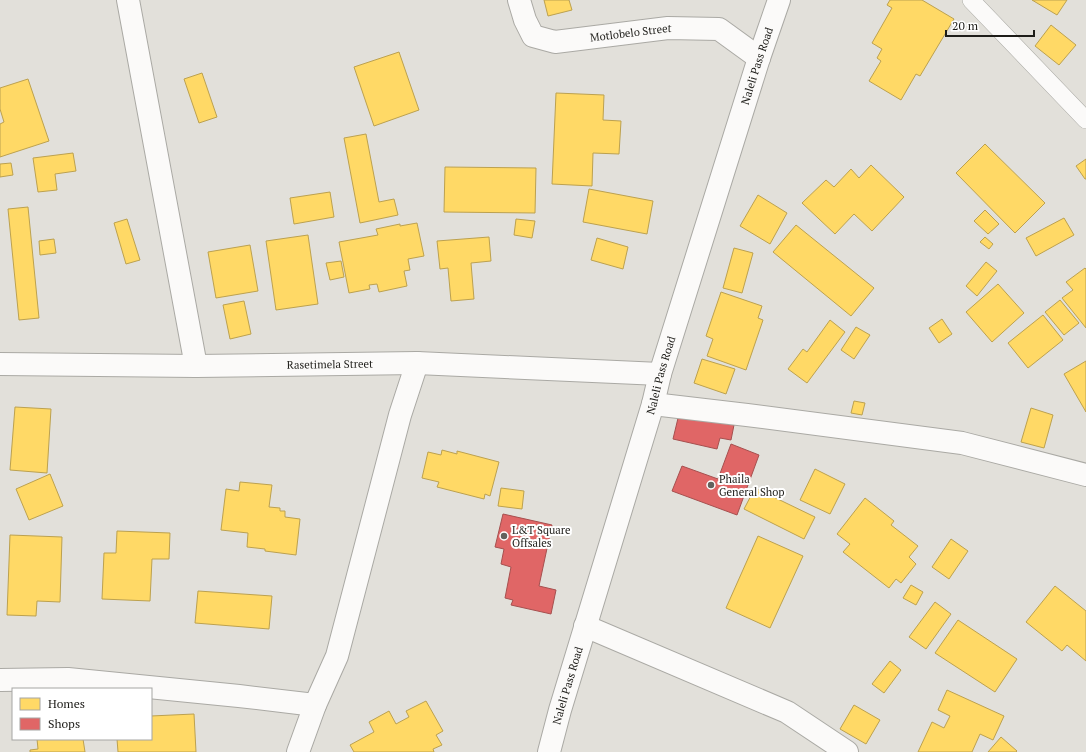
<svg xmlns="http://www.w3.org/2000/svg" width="1086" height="752" viewBox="0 0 1086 752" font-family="'PT Serif',serif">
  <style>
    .homes { fill: #ffd966; stroke: #bca14f }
    .shops { fill: #e06666; stroke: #a6504f }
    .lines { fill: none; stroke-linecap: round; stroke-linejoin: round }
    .lane-casing { stroke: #aaa9a4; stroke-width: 18 }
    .street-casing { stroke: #aaa9a4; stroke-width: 24 }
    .secondary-casing { stroke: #aaa9a4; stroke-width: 24 }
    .lane { stroke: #fbfaf9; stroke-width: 17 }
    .street { stroke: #fbfaf9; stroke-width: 22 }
    .secondary { stroke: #fbfaf9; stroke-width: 22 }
    .poi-dot { fill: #63615d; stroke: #fff; stroke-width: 1.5 }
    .labels { text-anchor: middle; stroke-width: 4; stroke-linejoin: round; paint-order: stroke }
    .street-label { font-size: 11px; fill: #1e1d19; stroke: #fff }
    .poi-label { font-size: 11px; fill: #1e1d19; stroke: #fff; text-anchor: start }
  </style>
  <rect width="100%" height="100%" fill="#e2e0da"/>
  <!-- homes -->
  <path class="homes" d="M544,0H569L572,10L548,16Z
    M890,0H922L954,19L920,76L916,74L901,100L869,81L881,61L877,58L882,49L872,43L892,8L887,5Z
    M1032,0H1067L1057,15Z
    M1051,25L1076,45L1059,65L1035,46Z
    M399,52L419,110L374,126L354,67Z
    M202,73L217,117L199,123L184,79Z
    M28,79L49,141L0,157V124L4,122L0,109V88Z
    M556,93L604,95L603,120L621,121L619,154L593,153L592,186L552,184Z
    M366,134L379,202L394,199L398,215L360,223L344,138Z
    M985,144L1045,203L1015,233L956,173Z
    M73,153L76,171L55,174L57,190L38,192L33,158Z
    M1086,159V179H1085L1076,166Z
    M11,163L13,175L0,177V164Z
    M871,165L904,197L872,231L854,214L835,234L802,203L826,180L834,187L851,169L859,178Z
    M445,167L536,168L535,213L444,212Z
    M589,189L653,201L647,234L583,222Z
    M330,192L334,217L294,224L290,198Z
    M758,195L787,213L770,244L740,226Z
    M28,207L39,318L19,320L8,209Z
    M985,210L999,224L988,234L974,221Z
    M1064,218L1074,235L1036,256L1026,238Z
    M127,219L140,260L126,264L114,223Z
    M516,219L535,221L532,238L514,235Z
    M417,223L424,256L408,259L410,270L404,271L407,286L379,292L377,284L369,285L370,289L349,293L339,242L378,235L376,229L400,224V226Z
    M796,225L874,288L851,316L773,252Z
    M308,235L318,304L276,310L266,241Z
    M489,237L491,261L471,263L474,299L451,301L448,268L440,269L437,241Z
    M985,237L993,244L989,249L980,242Z
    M597,238L628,247L623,269L591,260Z
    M54,239L56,253L40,255L39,241Z
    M250,245L258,291L216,298L208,252Z
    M734,248L753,253L742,293L723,288Z
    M341,261L344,277L330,280L326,263Z
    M986,262L997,271L977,296L966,286Z
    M1085,268L1086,269V328L1062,298L1073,290L1066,282Z
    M998,284L1024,313L992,342L966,312Z
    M721,292L762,306L758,318L763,320L746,370L707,356L713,339L706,336Z
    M1060,300L1079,323L1064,335L1045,312Z
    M244,301L251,334L230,339L223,305Z
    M1043,315L1063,340L1028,368L1008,343Z
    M942,319L952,334L939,343L929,328Z
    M830,320L845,332L807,383L788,369L803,349L807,352Z
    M856,327L870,335L854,359L841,350Z
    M702,359L735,369L726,394L694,383Z
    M1086,361V412L1064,374Z
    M854,401L865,403L862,415L851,413Z
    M15,407L51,409L47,473L10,470Z
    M1031,408L1053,415L1044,448L1021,442Z
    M442,450L457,454V451L499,462L490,496L485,494L484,499L437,487L439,482L422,478L428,452L441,455Z
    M815,469L845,484L830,514L800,500Z
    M50,474L63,506L29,520L16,489Z
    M240,482L272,485L269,507L280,508V511H285V517L300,519L296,555L265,551V549L247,547L248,533L221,530L226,489L239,491Z
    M501,488L524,491L522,509L498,506Z
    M755,488L815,517L804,539L744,509Z
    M865,498L894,521L891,525L918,546L909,557L916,564L901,583L896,579L889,588L843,552L850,544L837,534Z
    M117,531L170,533L169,559H152L150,601L102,599L104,553H116Z
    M10,535L62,537L60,602L37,601L36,616L7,615Z
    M758,536L803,556L770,628L726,608Z
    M951,539L968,551L949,579L932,567Z
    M911,585L923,592L916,605L903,598Z
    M1055,586L1086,611V661L1067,645L1062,651L1026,622Z
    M198,591L272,596L269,629L195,623Z
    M935,602L951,614L926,649L909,637Z
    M958,620L1017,659L995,692L935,653Z
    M890,661L901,670L884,693L872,684Z
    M947,690L1004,716L993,740L980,734L972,752H918L932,722L944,728L950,716L938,710Z
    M426,701L443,731L436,735L442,745L433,749L434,752H354L350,745L374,732L369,722L389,711L396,724L409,717L406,711Z
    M854,705L880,720L866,744L840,729Z
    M194,714L196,752H118L117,739H151V716Z
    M1001,737L1017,751L1016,752H988Z
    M37,739H83L85,752H30V750L38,749Z"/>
  <!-- shops -->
  <path class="shops" d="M679,414L734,425L731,440L720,438L717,449L673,439Z
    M731,444L759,455L737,515L672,491L682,466L718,479Z
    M503,514L552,525L539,586L556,590L551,614L511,605L513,600L505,598L511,567L501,564L504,549L495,547Z"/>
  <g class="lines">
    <defs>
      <path id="lane" d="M971,0L1086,120"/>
      <g id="street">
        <path d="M128,0L196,366"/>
        <path id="s1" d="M519,0L525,20L533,36L555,42L668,28L719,29L759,58"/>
        <path id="s2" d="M0,364L196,366L417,363L660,374"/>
        <path d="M653,404L747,415L962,443L1086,475"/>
        <path d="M585,626L787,712L847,752"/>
        <path d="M0,680L68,679L239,696L315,705"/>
        <path d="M298,752L315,705L337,656L400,415L417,363"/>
      </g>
      <g id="secondary">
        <path id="s3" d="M549,752L560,710L653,404L660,374L759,58L779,0"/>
      </g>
    </defs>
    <!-- lane casing -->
    <use href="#lane" class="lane-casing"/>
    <!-- street casing -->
    <use href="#street" class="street-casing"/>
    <!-- secondary casing -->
    <use href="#secondary" class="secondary-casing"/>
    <!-- lane -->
    <use href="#lane" class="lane"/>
    <!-- street -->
    <use href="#street" class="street"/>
    <!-- secondary -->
    <use href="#secondary" class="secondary"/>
  </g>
  <!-- markers -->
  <g class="poi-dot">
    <circle cx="711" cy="485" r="4"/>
    <circle cx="504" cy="536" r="4"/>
  </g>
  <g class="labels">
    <!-- street labels -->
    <g class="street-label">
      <text dy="4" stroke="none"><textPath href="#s1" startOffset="138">Motlobelo Street</textPath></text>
      <text dy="4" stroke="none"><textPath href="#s3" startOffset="717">Naleli Pass Road</textPath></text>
      <text dy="4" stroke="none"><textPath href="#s2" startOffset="330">Rasetimela Street</textPath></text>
      <text dy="4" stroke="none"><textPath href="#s3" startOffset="393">Naleli Pass Road</textPath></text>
      <text dy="4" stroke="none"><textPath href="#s3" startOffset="69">Naleli Pass Road</textPath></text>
    </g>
    <!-- poi labels -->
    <g class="poi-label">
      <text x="719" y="483">Phaila<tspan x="719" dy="13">General Shop</tspan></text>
      <text x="512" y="534">L&amp;T Square<tspan x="512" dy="13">Offsales</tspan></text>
    </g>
  </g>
  <!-- legend -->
  <rect x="12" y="688" width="140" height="52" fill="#ffffff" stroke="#a5a5a3"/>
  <rect x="20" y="698" width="20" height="12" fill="#ffd966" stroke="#a5a5a3"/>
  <text x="48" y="708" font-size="12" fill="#1e1d19">Homes</text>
  <rect x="20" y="718" width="20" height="12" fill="#e06666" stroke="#a5a5a3"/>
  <text x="48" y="728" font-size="12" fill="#1e1d19">Shops</text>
  <!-- scale -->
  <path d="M946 30v6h88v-6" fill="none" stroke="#1e1d19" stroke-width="2"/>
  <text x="952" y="30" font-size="12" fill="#1e1d19" stroke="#ffffff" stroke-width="3" paint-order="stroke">20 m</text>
</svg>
